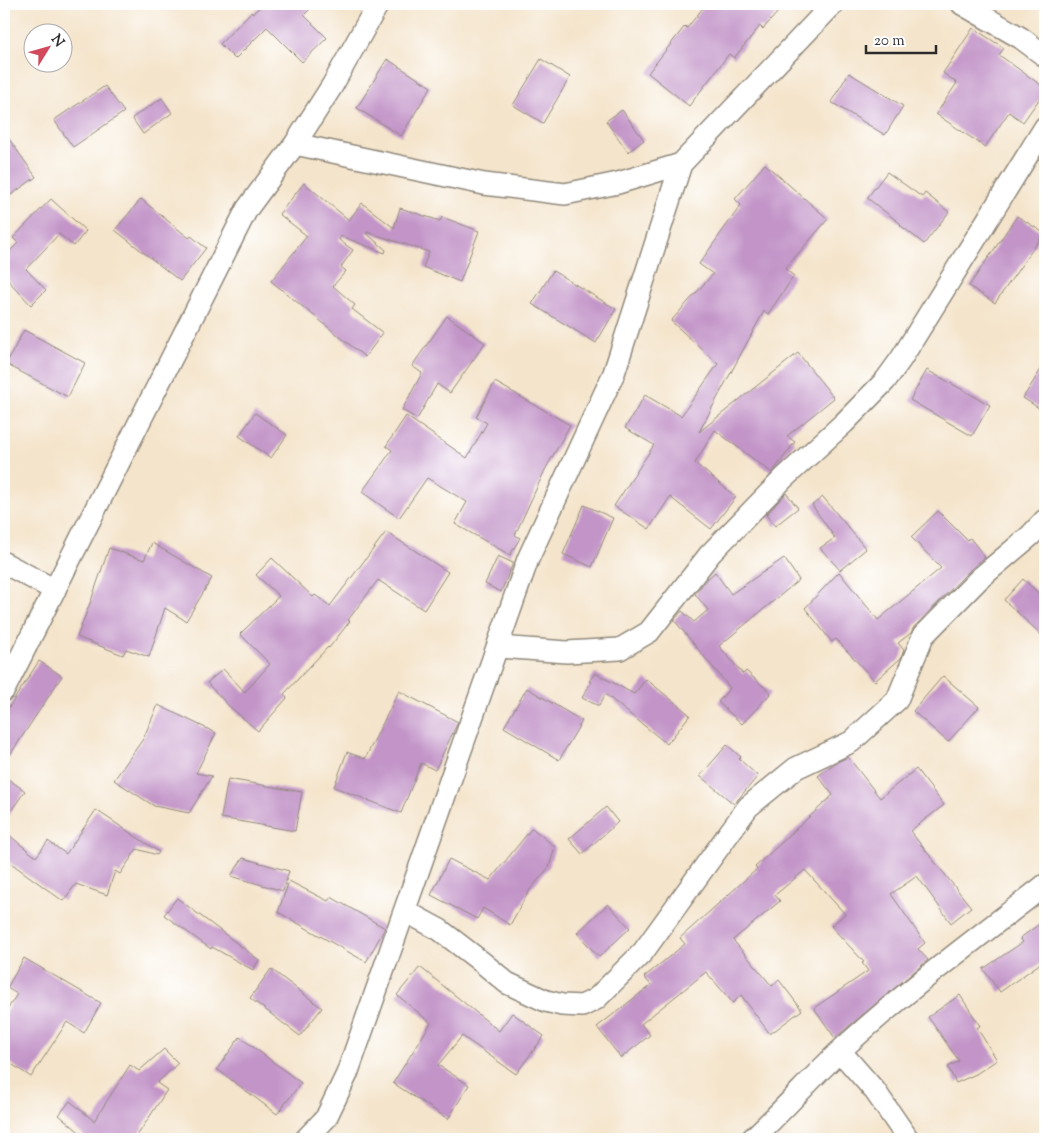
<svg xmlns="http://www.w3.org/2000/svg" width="1049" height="1143" viewBox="0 0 1049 1143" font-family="'Sorts Mill Goudy',serif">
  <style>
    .building { fill: #c294c8 }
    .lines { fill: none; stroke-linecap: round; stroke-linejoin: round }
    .minor-casing { stroke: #90887b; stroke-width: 24 }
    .minor { stroke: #fff; stroke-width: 21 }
  </style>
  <rect width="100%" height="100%" fill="#fff"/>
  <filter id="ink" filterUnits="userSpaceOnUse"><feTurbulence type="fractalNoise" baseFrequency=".02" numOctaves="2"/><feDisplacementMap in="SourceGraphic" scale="10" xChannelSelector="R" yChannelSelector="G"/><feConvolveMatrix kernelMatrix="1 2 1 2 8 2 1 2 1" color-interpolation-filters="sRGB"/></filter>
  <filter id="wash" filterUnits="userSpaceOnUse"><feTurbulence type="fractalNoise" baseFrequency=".0096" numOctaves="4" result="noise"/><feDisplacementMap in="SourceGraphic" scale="20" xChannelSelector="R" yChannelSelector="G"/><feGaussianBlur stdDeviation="1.12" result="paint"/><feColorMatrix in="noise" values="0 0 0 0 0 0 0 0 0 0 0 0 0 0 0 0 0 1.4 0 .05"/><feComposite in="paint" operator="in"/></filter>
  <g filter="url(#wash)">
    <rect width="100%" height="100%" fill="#f4e4cb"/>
    <g id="blocks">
      <!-- building -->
      <path class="building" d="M263,4H315L304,15L327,38L302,62L267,27L235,59L220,44L251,12L252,14Z
        M706,4H785L763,29L760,26L734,58L729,54L689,106L648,73L685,26L687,28Z
        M973,28L1004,48L999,55L1045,88V91L1023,122L1009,112L985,147L936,114L957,83L943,73Z
        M387,59L431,87L401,136L357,108Z
        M541,59L570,77L543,123L513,105Z
        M849,73L903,106L885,135L831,102Z
        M105,86L124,112L73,147L54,120Z
        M162,98L172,113L143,134L132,118Z
        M622,110L644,140L628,152L606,121Z
        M4,132L36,177L4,200Z
        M765,164L828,219L785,269L794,276L768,314L764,311L699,432L798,353L834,398L787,436L795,442L772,473L715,430L695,463L736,497L711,529L670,497L649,529L614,506L654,445L625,428L645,395L681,416L718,364L671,321L713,274L699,264L741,205L735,199Z
        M887,172L922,197L925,193L949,212L924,244L900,225L901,224L867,198Z
        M304,183L349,220L362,203L394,228L400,208L440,221L442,217L479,231L460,282L423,267L429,252L367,232L366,233L386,250L385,253L341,236L339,240L353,250L341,267L346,271L333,286L355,305L352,309L383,333L365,357L271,281L307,236L279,214Z
        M51,199L86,231L74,246L59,234L26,269L46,290L31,305L4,276V257L18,243L13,238Z
        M141,199L189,238L191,236L206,248L180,281L115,230Z
        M1017,216L1044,233L995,303L969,286Z
        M553,271L616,309L596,343L532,304Z
        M447,316L485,343L450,393L437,384L417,419L402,410L422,373L412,366Z
        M24,330L85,363L68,397L6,364Z
        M1045,363V412L1023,398Z
        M927,370L990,405L972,436L910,400Z
        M495,382L570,425L545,470L515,535L520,538L510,555L455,524L467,502L427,478L399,518L362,492L392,450L386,446L406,416L467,458L487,423L476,417Z
        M255,413L287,435L271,458L239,436Z
        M786,493L798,508L775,526L766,515Z
        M823,497L866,549L840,570L820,548L835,538L812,505Z
        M584,505L613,518L592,567L563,554Z
        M938,511L967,540L970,538L985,557L970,570L914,627L911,633L898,643L904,650L901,658L875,681L836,639L832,642L805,608L839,572L878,620L941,568L911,537Z
        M386,532L448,572L424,610L378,580L348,620L350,621L329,648L328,647L284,694L287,698L258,731L229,706L207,683L223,669L245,692L270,664L240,634L279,596L256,575L272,558L313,597L315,595L330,606Z
        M152,543L212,578L186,621L165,608L149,657L126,649L123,655L77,637L92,598L109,548L144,560Z
        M498,556L513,563L501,592L485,584Z
        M784,558L799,580L719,646L743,674L746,671L771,693L742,724L718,702L730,688L674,620L682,611L694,622L708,610L695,594L705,581L715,572L731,594Z
        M1023,579L1045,599V638L1004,600Z
        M39,661L62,676L4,764V715Z
        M595,673L634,694L646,679L690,715L667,744L605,694L599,706L582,698L591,682L589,681Z
        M943,676L979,707L948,742L913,711Z
        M527,688L582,721L559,760L504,727Z
        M399,691L458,722L435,770L421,763L401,813L334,787L347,752L365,759Z
        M158,705L216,733L196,773L212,776L189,813L154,806L114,780L143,739Z
        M727,745L741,757L739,759L758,776L734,804L700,776Z
        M848,757L880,798L916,769L944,805L910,831L971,907L951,923L917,876L891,894L925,943L918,949L928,960L835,1038L814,1008L868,971L862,963L864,962L831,926L845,914L805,870L775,895L780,901L733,940L772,986L779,980L802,1010L770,1034L741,995L733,1003L706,972L641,1024L650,1035L621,1058L597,1027L651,985L644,977L685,944L680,938L757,869L755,867L833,795L818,776L835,763Z
        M4,776L25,791L4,821Z
        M228,779L302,792L295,831L221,818Z
        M606,807L618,822L582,854L569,839Z
        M96,810L159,852L157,855L137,849L120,874L115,871L107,895L76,884L63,901L4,858V831L36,857L48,841L66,854Z
        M532,828L555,847L549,867L529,891L510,925L483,908L477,919L431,895L449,859L490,880Z
        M243,858L289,871L283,891L231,876Z
        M289,881L328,901L331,897L385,928L366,962L278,912Z
        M177,898L259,960L253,970L212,947L211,949L164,915Z
        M608,904L630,928L599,957L577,933Z
        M1045,920V960L1000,992L983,969L1023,942L1020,938Z
        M24,958L101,1003L84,1033L67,1022L31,1077L4,1059V1015L17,994L7,988Z
        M420,967L499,1031L512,1013L544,1036L516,1074L462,1036L438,1065L469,1085L448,1119L393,1083L431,1023L397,995Z
        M271,969L322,1008L300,1036L250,998Z
        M960,995L980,1026L977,1028L997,1060L976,1074L956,1083L948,1067L959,1061L928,1017Z
        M240,1037L301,1083L277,1114L217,1069Z
        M164,1049L178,1063L157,1083L167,1090L135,1139H82L84,1136L59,1115L70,1101L94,1121L130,1065L139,1071Z"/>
    </g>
  </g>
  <g filter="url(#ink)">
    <use href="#blocks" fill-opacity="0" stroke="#90887b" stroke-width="1"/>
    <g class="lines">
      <defs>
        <path id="minor" d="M962,4L1021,38L1045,56
          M295,144L484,184L565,194L618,183L681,164L833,4
          M4,563L55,590
          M498,647L567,652L620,649L649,632L710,554L784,478L844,423L885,381L901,359L1045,127
          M4,690L247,209L295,144L332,86L378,4
          M405,911L440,930L483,963L507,983L546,1001L562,1005L582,1006L596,999L643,952L748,807L796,768L851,742L897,700L923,636L979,579L1030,536L1045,520
          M840,1051L875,1091L908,1139
          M306,1139L326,1118L347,1074L528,559L614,373L681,164
          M752,1139C783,1111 810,1079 841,1050C905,991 976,939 1045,885"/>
      </defs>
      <!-- minor casing -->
      <use href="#minor" class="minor-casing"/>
      <!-- minor -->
      <use href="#minor" class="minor"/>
    </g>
  </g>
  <!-- margin -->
  <rect width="1049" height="1143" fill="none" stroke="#fff" stroke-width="20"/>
  <!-- north arrow -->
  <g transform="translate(48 48) rotate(53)"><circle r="24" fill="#ffffff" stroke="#aaaaaa"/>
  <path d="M0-4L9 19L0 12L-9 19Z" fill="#d1495b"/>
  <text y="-8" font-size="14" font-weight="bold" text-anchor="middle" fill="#2b2b2b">N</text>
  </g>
  <!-- scale -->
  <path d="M866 45v8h70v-8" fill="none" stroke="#2b2b2b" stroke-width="2.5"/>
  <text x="874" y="45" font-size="15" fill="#2b2b2b" stroke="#ffffff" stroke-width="4" paint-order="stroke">20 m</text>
</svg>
